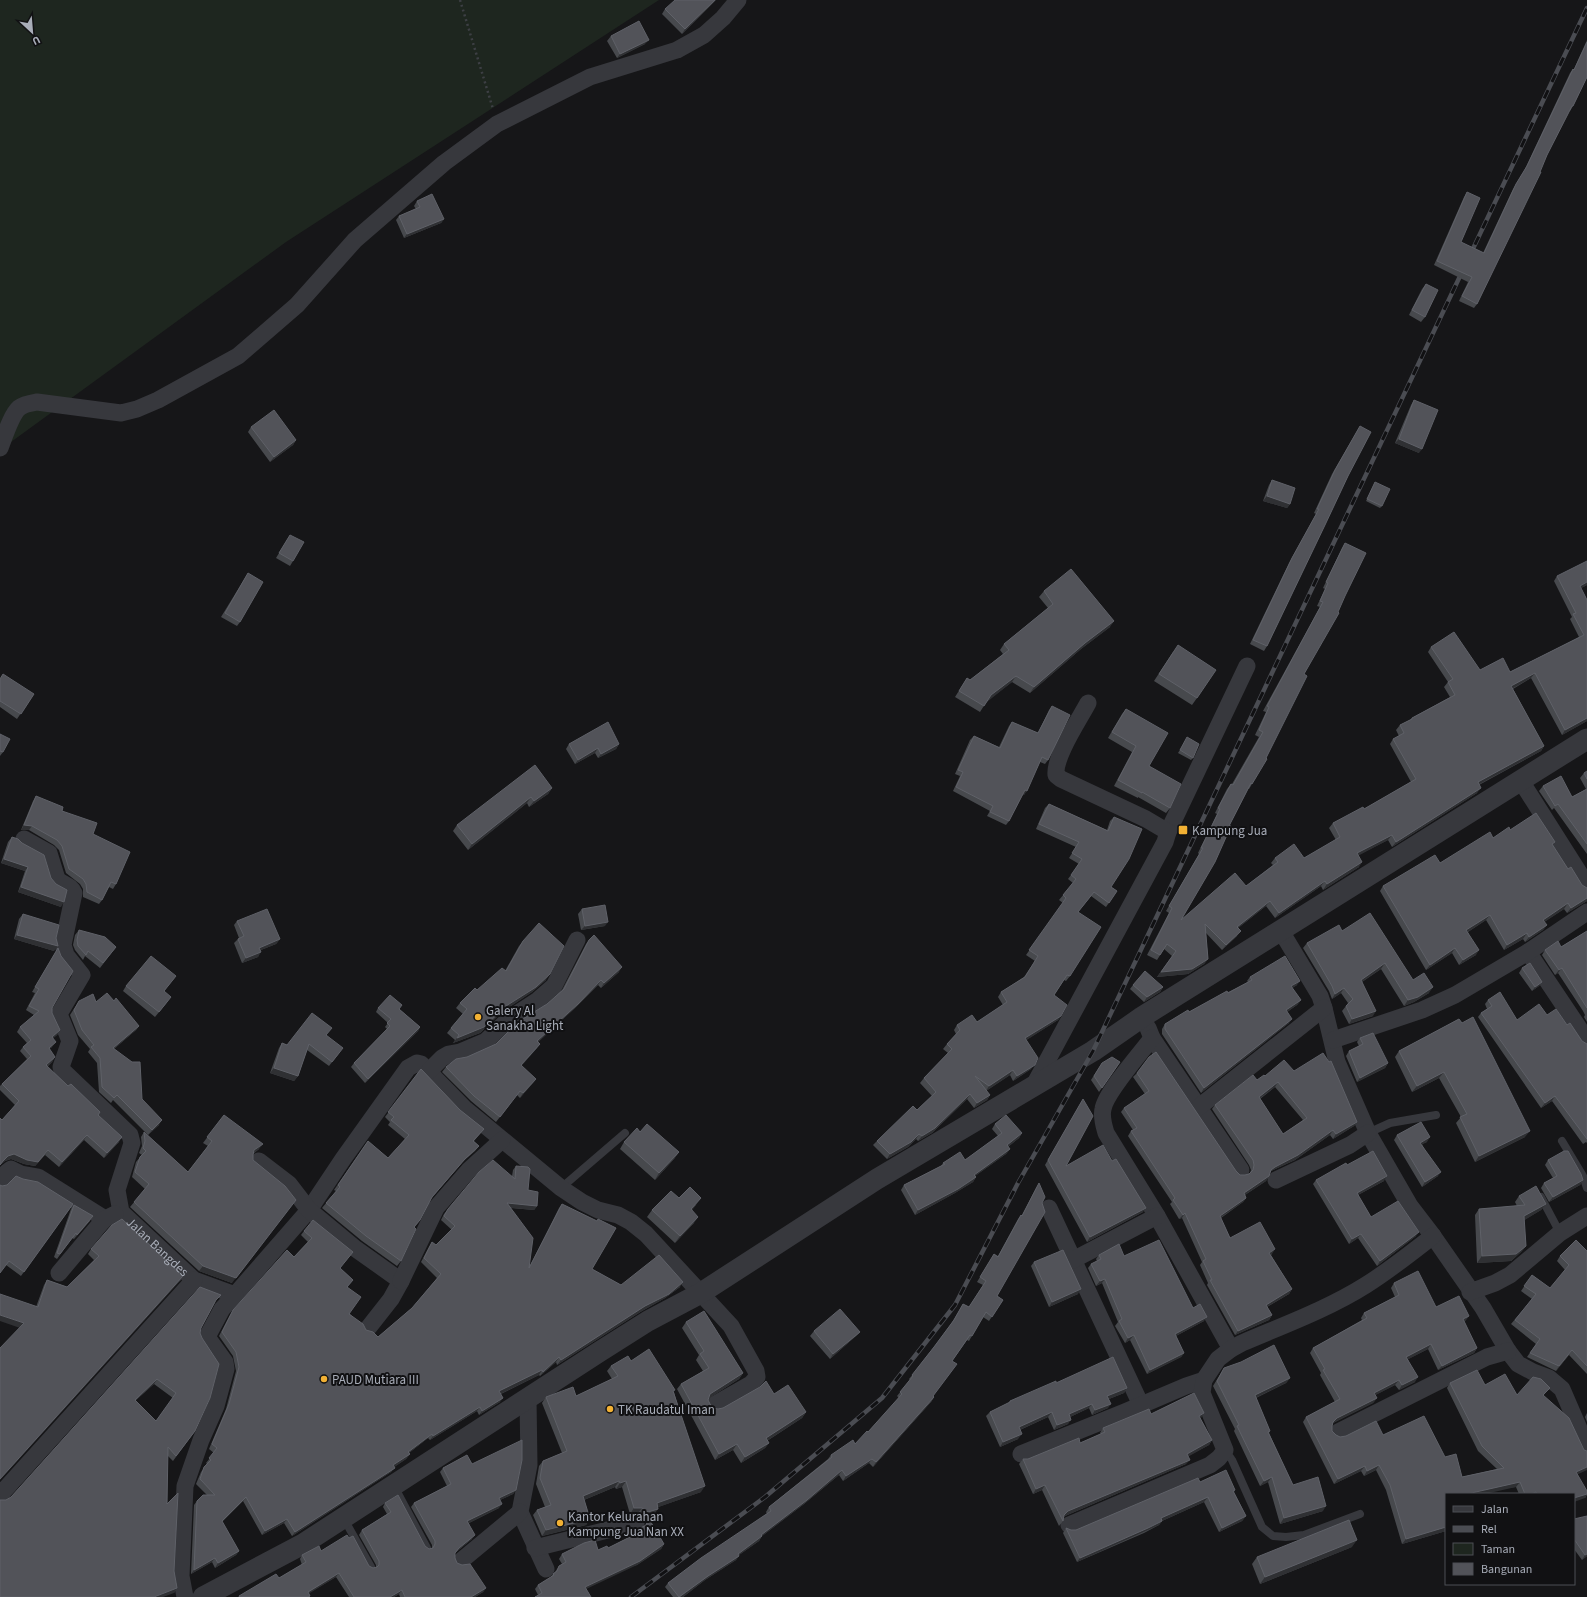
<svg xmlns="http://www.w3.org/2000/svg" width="1587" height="1597" viewBox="0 0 1587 1597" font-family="'Source Sans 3',sans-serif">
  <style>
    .green { fill: #1e261f }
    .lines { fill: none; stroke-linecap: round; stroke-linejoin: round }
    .path { stroke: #3d3f44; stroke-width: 2.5; stroke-dasharray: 2 3; stroke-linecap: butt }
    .service { stroke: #37383d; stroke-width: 8 }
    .minor { stroke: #37383d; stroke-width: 17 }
    .tertiary { stroke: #37383d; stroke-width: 21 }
    .rail-casing { stroke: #4a4c52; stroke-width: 4.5 }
    .rail { stroke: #111113; stroke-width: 3; stroke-dasharray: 9; stroke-linecap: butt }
    .wall { fill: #47494d; fill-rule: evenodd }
    .shaded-wall { fill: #2f3033 }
    .building { fill: #525359; stroke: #5f6168; fill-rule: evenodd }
    .poi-dot { fill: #f2b134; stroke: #111113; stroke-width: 1.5 }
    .labels { text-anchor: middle; stroke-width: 4; stroke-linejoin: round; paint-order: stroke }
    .poi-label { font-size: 13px; fill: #a8adb8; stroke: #111113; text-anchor: start }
    .street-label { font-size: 13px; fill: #a8adb8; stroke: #111113 }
  </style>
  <rect width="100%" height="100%" fill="#161618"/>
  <!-- green -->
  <path class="green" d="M0,0H659L286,242L0,450Z"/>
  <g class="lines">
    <!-- path -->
    <path class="path" d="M460,0L493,109"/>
    <!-- service -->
    <path class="service" d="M1368,1133L1390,1123L1436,1115
      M1562,1141L1583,1176L1587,1188
      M561,1188L625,1133
      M1541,1197L1560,1233
      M1225,1450L1232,1460L1262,1527L1273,1536L1286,1537L1304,1535L1360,1514
      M394,1486L427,1548
      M344,1519L371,1567"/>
    <!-- minor -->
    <g class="minor">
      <path d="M0,448C4,438 11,415 19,408C24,404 31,403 37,402L121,413L137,409L158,400L238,356L297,305L355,240L444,163L497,124L590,77L677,50L704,35L723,18L738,0"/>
      <path d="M1521,781L1587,885"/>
      <path d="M1168,832L1247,666"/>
      <path id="s1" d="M24,839L49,853L57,879C63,885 71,885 74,893L63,945L66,955L82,975L59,1014L70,1041L61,1067L62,1070L130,1135L132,1143L117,1190L121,1212L194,1280L235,1295L309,1210L343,1159L408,1068L417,1063L421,1064L464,1108L561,1188L582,1202L598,1210L618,1215L631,1222L646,1234L731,1326L756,1371L757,1377L751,1384L714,1405"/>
      <path d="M1281,931L1320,996L1324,1008L1337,1062L1368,1133L1410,1206L1433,1236L1483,1308L1508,1351L1518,1364L1533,1372L1549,1378L1562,1389L1587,1447"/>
      <path d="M1528,952L1587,1040"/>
      <path d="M1148,1028L1152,1038L1241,1170"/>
      <path d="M1152,1038C1140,1054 1106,1092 1103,1109C1101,1117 1104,1126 1106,1133L1157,1216L1231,1349"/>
      <path d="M1333,1040L1422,1010L1455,995L1528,952L1587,912"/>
      <path d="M429,1071L442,1058L449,1054L460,1052L486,1041L509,1019L538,1000L554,986L577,940"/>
      <path d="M1033,1087L1165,842L1168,832L1146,819L1061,779L1056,775C1054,757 1079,720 1088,703"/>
      <path d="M1199,1107L1324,1008"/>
      <path d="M259,1161L289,1184L309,1210L356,1249L401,1281L391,1299L369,1327"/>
      <path d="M1276,1180L1350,1145L1368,1133"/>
      <path d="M0,1181L7,1172L11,1169L21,1174L38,1177L105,1219"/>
      <path d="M1049,1208L1141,1405"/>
      <path d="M1073,1260L1157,1216"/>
      <path d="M59,1273L101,1223L105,1219L115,1214"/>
      <path d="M401,1281L436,1208L469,1170L502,1140"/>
      <path d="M1470,1292L1495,1283L1510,1275L1560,1233L1587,1216"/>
      <path d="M528,1399L529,1465L520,1512L546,1569"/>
      <path d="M1338,1432L1487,1357L1508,1351"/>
      <path d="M1021,1454L1125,1412L1186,1386L1204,1380"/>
      <path d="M0,1495L194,1280"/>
      <path d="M1069,1525L1210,1465L1219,1458L1225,1450L1202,1393L1204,1380L1218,1359L1231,1349L1242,1343C1284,1325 1328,1309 1366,1285C1390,1270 1411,1253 1433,1236"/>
      <path d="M535,1548L636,1523"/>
      <path d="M462,1560L520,1512"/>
      <path d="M185,1597L181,1576L185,1486L201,1440L216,1406L226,1369L225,1362L207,1337L222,1309L235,1295"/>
    </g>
    <!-- tertiary -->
    <path class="tertiary" d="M203,1597L303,1544L599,1352L648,1321L701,1293L877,1179L1093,1051L1142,1017L1587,739"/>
    <defs>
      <path id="rail" d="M631,1597L765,1497L882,1398L955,1305L1018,1183L1093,1051L1587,8"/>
    </defs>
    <!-- rail casing -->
    <use href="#rail" class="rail-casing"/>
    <!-- rail -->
    <use href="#rail" class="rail"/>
  </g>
  <!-- wall -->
  <path class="wall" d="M716,0L682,34L662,14L665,9Z
    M611,36L645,44L617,58L607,41Z
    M1587,40V77L1573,106L1570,111L1569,110L1547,155L1477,304L1474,308L1459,301L1468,282L1434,265L1464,197L1467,192L1461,242L1483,253L1513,189L1524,171L1570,73L1573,69H1574Z
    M417,201L444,219L441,223L404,238L396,220L399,216L416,209L414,206Z
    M1426,284L1425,317L1421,322L1409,315L1422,289Z
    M1414,400L1419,453L1395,443L1411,405Z
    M1360,426L1348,476L1267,646L1264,651L1250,644L1289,563L1316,514L1314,513L1332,474Z
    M251,427L296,440L293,445L270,462L248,432Z
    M1272,480L1290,504L1287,508L1263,501L1269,485Z
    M1375,482L1382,506L1380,508L1366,501Z
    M290,535L293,561L290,566L276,558Z
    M1345,543L1304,674L1266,758L1252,784L1249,789H1248L1181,920L1246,886L1273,865L1271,863L1275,858H1304L1336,840L1329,828L1333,823L1364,809L1411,782L1390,744L1393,739L1399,736L1396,730L1400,725L1410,720L1412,718L1450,697L1444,687L1448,682L1428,652L1431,647L1480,670L1510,672L1579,637L1570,619L1572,617L1554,581L1557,576L1587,585L1581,588L1587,600V721L1562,735L1531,678L1513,689L1544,746L1541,751L1479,785L1477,793L1392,847L1388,840L1358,855L1359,867L1323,890L1321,886L1275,918L1266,906L1238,928L1237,936L1222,950L1206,933L1208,959L1204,964L1188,974L1157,977L1172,956L1164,949L1157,960L1147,955L1169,913L1166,911L1199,854L1198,853L1217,814L1215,813L1227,789L1231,784H1232L1259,737L1255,735L1266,712L1263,711L1320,607L1317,606L1325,589L1323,588L1342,548Z
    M248,573L240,622L237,626L221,617Z
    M1044,591L1110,627L1081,649L1030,693L1012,682L987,701L980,712L955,697L967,678L970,680L1003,654L1000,650L1004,644L1048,608L1039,597Z
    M1173,652L1197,698L1192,705L1154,681Z
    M0,679L34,694L17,719L0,707Z
    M1052,706L1048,760L1045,764L1040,762L1024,795L1023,794L1009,821L1006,825L987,816L990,811L953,791L960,776L955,774L970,740L974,736L999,747L1009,726L1012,722L1038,733L1049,710Z
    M1126,709L1149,766L1170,808L1166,813L1138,797V798L1114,786L1132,752L1108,738L1122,714Z
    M0,734L3,752L0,756Z
    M1186,740L1193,758L1191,760L1178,753Z
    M569,744H619L616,749L598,758L595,753L575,764L566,749Z
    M1587,771V854L1554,808L1552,810L1539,791L1543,786L1572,797L1586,789L1580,778L1584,773Z
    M552,788L548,794L529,807L527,803L468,850L453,831L457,825Z
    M36,796L62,811L93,834L116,884L113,889L109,887L102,900L99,904L83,897V889L80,884L66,873L59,850L54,845L29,830H21L33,801Z
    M1049,804L1107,830L1110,821L1114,817L1111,887L1117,891L1106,907L1091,896L1078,912L1070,976L1066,981L1064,980L1054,995L1061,1016L1058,1020L1026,1040L1031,1069L1013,1081L1010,1075L986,1091L990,1095L987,1100L974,1108L967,1099L932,1133L918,1141L916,1139L908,1147L887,1159L873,1145L877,1141L917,1110L932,1096L920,1083L924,1078L948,1053L943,1049L947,1044L956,1034L954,1030L957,1025L977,1022L1003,1005L998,997L1001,992L1024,977L1035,961L1026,955L1063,903L1059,900L1073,883L1068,879L1079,864L1069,858L1076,847L1036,829L1045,808Z
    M1510,830L1552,845L1568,869L1582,885L1587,888V901L1567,913L1564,909L1544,922L1547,925L1543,930L1525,942L1523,939L1504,950L1486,920L1468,932L1476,955L1459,965L1452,953L1426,970L1380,891L1383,886L1440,863L1493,838Z
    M12,837L51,878L61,907L18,892L25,871L1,863L8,842Z
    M582,909L605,926L581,930L578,914Z
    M23,914L56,938L54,951L14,939L19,919Z
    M237,921L280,939L276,944L261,950L258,957L242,963L234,943L239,938L234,925Z
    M79,930L116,947L100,968L85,956L83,960L75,950L73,945L75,935Z
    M1342,931L1413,980L1429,993L1414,1002L1404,1006L1381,969L1362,982L1373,1016L1349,1024L1342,1011L1346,1006L1348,1003L1341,993L1332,999L1329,991L1303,948L1307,943Z
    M1587,931V1022L1584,1017L1585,1015L1583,1011L1558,973L1555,975L1542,955L1545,950L1561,947Z
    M589,940L619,972L601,988L598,985L575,1008L538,1042L537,1048L521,1066L536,1079L520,1098L517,1095L496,1122L471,1101L442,1072L446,1067L496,1044L547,1004L562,990L586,944Z
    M523,941L546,980L532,992L502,1012L480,1033L453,1043L455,1040L447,1033L451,1028L463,1014L456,1008L460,1003L505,971L519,946Z
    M58,948L52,1013L60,1030L57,1035L53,1038L52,1047L49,1049L55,1057L52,1062L47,1067L68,1086L100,1112L98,1115L119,1142L104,1158L84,1140L59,1167L45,1155L35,1166L24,1164L11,1159L5,1161L0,1165L2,1120L15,1105L0,1090V1086L27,1059L20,1051L23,1047L27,1043L17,1032L20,1027L34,1015L26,1010L35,993L32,992Z
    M1522,968L1542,982L1539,986L1532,991L1519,973Z
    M176,976L164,991L168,1001L155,1017L123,991L126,986Z
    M1250,977L1297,985L1292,988L1301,1000L1297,1005L1287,1012L1289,1023L1201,1093L1162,1034V1029L1165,1024L1248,982L1247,981Z
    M1133,985L1163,987L1160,992L1144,1002L1130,989Z
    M1488,1000L1517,1020L1547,1015L1567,1025L1582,1041L1587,1044V1143L1586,1142L1583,1144L1552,1101L1541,1108L1478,1017L1481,1013L1487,1009L1485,1004Z
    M79,1001L96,1002L114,1001L139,1026L136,1030L114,1049L142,1099L159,1125L148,1135L113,1100L111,1103L99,1092L97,1063L88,1052L90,1049L78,1035L70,1015Z
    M378,1008L399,1009L420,1027L418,1031L365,1083L351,1067L354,1063L387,1029L385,1027L388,1023L376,1012Z
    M1459,1019L1525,1137L1475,1162L1456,1123L1461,1117L1439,1078L1412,1092L1395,1057L1399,1051Z
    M326,1035L340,1052L329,1066L307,1050L298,1076L294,1081L270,1073L279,1048L282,1043L287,1045Z
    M1360,1038L1388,1063L1385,1068L1357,1082L1346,1056L1349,1051L1359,1046L1357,1042Z
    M1120,1062L1099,1092L1091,1080L1102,1063Z
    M421,1069L460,1110L484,1129L474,1141L479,1146L475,1151L461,1163L431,1199L420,1220L414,1228L401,1261L397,1266L362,1241L322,1208L336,1191L334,1190L368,1141L388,1158L405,1139L388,1125L390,1122L385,1117Z
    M1294,1071L1357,1122L1354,1126L1333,1139L1330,1135L1295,1160L1271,1171L1270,1172L1269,1176L1266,1181L1245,1195L1246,1198L1243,1202L1221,1218L1230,1238L1272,1254L1271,1255L1292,1289L1289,1294L1267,1307L1272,1315L1269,1320L1235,1335L1207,1285L1208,1283L1200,1265L1202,1262L1182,1218L1179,1219L1170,1204L1172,1202L1128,1136L1131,1131L1133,1130L1121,1112L1124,1108L1145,1094L1133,1077L1137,1073L1236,1171L1240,1175H1245L1250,1173L1251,1170L1249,1165L1212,1109L1215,1105L1265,1076ZM1275,1087L1303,1120L1283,1134L1260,1099Z
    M1083,1099L1066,1166L1143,1212L1087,1242L1045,1165Z
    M224,1115L259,1149L253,1154L232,1283L199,1271L130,1207L145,1189L132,1177L136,1162L142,1155L139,1153L142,1146L141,1137L144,1132L188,1172L208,1146L203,1143Z
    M995,1124L1022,1133L1019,1138L1008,1147L1010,1149L1006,1154L975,1176L976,1177L973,1182L955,1193L915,1215L901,1190L904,1185L941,1166L943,1163L965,1160L998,1136L992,1129Z
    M640,1132L679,1152L674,1159L655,1180L620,1149L624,1142Z
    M1397,1135L1427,1142L1422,1144L1438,1176L1422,1187L1394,1140Z
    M1548,1160L1583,1180L1580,1185L1549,1202L1541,1188L1544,1183L1553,1178L1545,1165Z
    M1347,1165L1384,1181L1358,1195L1371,1217L1416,1236L1377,1266L1358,1238L1349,1244L1313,1184L1316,1180Z
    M516,1166L528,1190L537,1206L534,1210L511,1208L530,1266L559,1208L562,1204L592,1269L621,1285L680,1287L665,1298L642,1311L557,1365L556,1362L540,1376L539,1375L501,1394L500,1402L479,1415L477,1411L430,1440L428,1438L409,1453L410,1454L406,1459L394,1467L391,1472L292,1536L284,1523L262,1535L243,1501L222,1522L239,1551L236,1555L215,1568L212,1562L191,1574L194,1505L197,1501L207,1495L196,1484L201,1472L207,1464L206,1463L214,1453L209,1449L226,1409L236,1371L233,1356L219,1336L230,1315L233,1310L294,1257L308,1242L301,1235L304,1231L353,1252L340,1268L353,1280L347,1287L350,1314L366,1330L378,1337L412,1308L437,1278L421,1262L429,1247L432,1242L436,1245L452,1230L441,1220L444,1214L448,1209L512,1176L513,1170Z
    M1039,1183L997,1296L1003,1300L989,1321L983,1317L969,1341L967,1340L952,1361L933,1396L934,1397L931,1402L873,1467L869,1463L843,1481L839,1475L804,1504L762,1536L759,1541L739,1555L736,1560L705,1580L683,1597H673L665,1587L668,1583L767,1514L766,1512L769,1507L828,1459L831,1455L855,1444L868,1432L899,1398L897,1396L910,1380L909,1379L934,1347L951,1324L963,1304L969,1307L983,1285L977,1282L994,1254L998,1256L1018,1219L1021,1215H1022L1036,1188Z
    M0,1185L73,1204L21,1276L6,1265Z
    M1519,1196L1546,1204L1541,1210L1524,1220L1526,1246L1521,1252L1511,1261L1477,1263L1475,1215L1479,1209L1517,1206L1515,1202Z
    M679,1198L696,1205L692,1210L694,1223L675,1243L647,1217L652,1210Z
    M74,1205L90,1221L74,1239L72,1238L57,1259L54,1257L71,1209Z
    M91,1249L183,1276L180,1281L19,1328L36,1307L44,1285L47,1280L67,1287L94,1260L88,1254Z
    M1587,1251V1374L1569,1355L1556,1371L1527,1357L1536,1344L1511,1324L1532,1299L1521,1291L1532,1275L1550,1288L1565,1270L1557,1261L1560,1256Z
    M1099,1255L1124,1256L1193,1308L1204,1321L1176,1336L1184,1353L1181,1357L1147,1374L1130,1340L1125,1343L1115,1326L1118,1322L1102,1283L1096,1286L1088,1268L1091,1264L1097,1261L1096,1259Z
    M1034,1262L1078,1294L1049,1307L1031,1266Z
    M1394,1283L1436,1307L1469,1316L1465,1321L1464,1322L1477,1348L1474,1353L1438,1370L1428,1349L1408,1359L1415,1382L1399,1390L1395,1385L1375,1395L1377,1398L1373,1403L1333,1423L1332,1426V1431L1336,1435L1340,1437L1383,1435L1445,1457L1462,1477L1497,1469L1478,1451L1447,1388L1450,1383L1485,1385L1517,1395L1546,1392L1543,1396L1577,1475L1587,1491V1495L1585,1498L1574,1494H1519L1516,1487L1446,1494V1531L1402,1544L1386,1490L1376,1470L1364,1476L1361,1471L1334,1484L1303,1422L1306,1417L1335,1402L1320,1375L1321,1373L1310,1353L1313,1348L1362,1320L1361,1318L1364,1313L1395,1297L1391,1288Z
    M215,1302L201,1328L200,1333L195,1431L173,1461L167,1455V1504L174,1571L177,1588L174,1593L6,1500L11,1497ZM154,1384L173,1398L156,1421L135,1401Z
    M686,1322L743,1373L739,1379L709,1398L708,1400L710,1404L713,1408L718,1409L774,1394L806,1412L802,1418L767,1441L769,1443L765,1448L741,1463L733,1450L715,1460L677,1389L681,1384L703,1371L696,1360L699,1355L682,1328Z
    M814,1331L860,1332L856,1336L830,1359L810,1336Z
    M631,1361L674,1392L701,1492L658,1507V1509L654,1514L644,1518L638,1513L630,1514L622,1487L616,1489L615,1487L584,1500L590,1519L586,1525L542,1536L533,1515L537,1510L545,1507L536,1484L539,1466L543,1461L562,1453L542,1403L546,1397L576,1396L612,1379L607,1371L611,1366Z
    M1224,1368L1290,1378L1286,1383L1256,1398L1270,1431L1269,1433L1293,1485L1323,1511L1280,1524L1268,1482L1260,1486L1234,1431L1235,1429L1213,1386Z
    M1056,1383L1127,1388L1124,1393L1109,1399L1108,1408L1092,1415L1089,1408L1070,1417L1068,1424L1054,1430L1048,1417L1020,1430L1018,1439L1000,1447L986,1416L990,1412L1009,1403L1010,1401Z
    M1587,1413V1422L1585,1417Z
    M1151,1414L1200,1418L1212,1440L1209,1445L1188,1456L1186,1464L1065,1516L1063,1517V1521L1059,1526L1042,1490L1033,1494L1019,1464L1023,1459H1028L1080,1443L1101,1434L1100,1433L1103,1428Z
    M472,1464L516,1490L513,1494L500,1500L499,1508L469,1523L472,1539L455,1553V1558L457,1563L486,1588L483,1592L475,1597H400L399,1594L394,1597H349L336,1577L309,1593L310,1596L309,1597H238L239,1596L279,1578L302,1565L300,1559L302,1555L321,1551L373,1568H376V1565L359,1535L362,1530L387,1514L383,1507L385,1503L425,1546L429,1549H432V1545L411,1507L414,1503L447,1486L440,1472L443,1468Z
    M1200,1482L1235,1490L1234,1492L1246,1516L1242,1521L1219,1532L1204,1502L1162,1521L1159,1525L1144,1533L1077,1562L1063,1533L1066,1528L1071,1530H1076Z
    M649,1519L664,1544L661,1549L637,1565L538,1595L535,1589L538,1585L550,1578L553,1574L555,1572L559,1566L562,1564L559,1559L562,1554L598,1550L608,1548L636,1534L639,1529L645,1526Z
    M1574,1519L1587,1556L1582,1560L1574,1549Z
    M1352,1547L1260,1584L1252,1564L1257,1557Z"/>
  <!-- shaded-wall -->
  <path class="shaded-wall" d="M715,0H716L682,34L685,29Z
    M649,40L645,44L617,58L620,54Z
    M444,219L441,223L404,238L407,234Z
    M1399,439L1422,449L1419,453L1395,443Z
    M296,440L293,445L270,462L274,457Z
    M1267,496L1290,504L1287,508L1263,501Z
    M1587,582V585L1576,591L1580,586Z
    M1114,621L1110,627L1081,649L1030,693L1034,687L1085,643Z
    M1535,673L1531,678L1508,691L1511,686Z
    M1016,676L1012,682L987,702L991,695Z
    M1587,718V721L1562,735L1565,730Z
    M619,744L616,749L598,758L601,754Z
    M1544,746L1541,751L1474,787L1478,782Z
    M598,748L595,753L575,764L578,760Z
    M552,788L548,794L529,807L534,801Z
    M1481,788L1477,793L1392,847L1396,842Z
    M1025,790L1027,791L1024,795L1022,794Z
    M531,797L527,803L468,850L472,844Z
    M24,825L32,826L29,830H21Z
    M1392,835L1388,840L1354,858L1357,853Z
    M4,859L28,867L25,871L1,863Z
    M1362,862L1359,867L1323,890L1327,884Z
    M1325,881L1321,886L1275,918L1279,913Z
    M21,887L64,902L61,907L18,892Z
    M1587,898V901L1567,913L1571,908Z
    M1270,901L1266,906L1233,932L1237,927Z
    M1568,903L1564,909L1540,925L1543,920Z
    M1490,915L1486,920L1463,935L1466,930Z
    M608,922L605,926L581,930L585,926Z
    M1547,925L1543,930L1525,942L1529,937Z
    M1241,931L1237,936L1222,950L1226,945Z
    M1527,933L1523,939L1504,950L1507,945Z
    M17,935L58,946L54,951L14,939Z
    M280,939L276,944L256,952L259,948Z
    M1455,948L1452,953L1426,970L1430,965Z
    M1479,950L1476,955L1459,965L1463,960Z
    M261,952L258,957L242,963L246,958Z
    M1208,959L1204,964L1188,974L1157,977L1161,972Z
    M1385,963L1381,969L1357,985L1361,980Z
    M622,967L619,972L601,988L604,983Z
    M1562,968L1558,973L1555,975L1559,970Z
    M550,974L546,980L532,992L502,1012L480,1033L453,1043L457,1038L506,1006Z
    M601,980L598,985L575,1008L534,1046L537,1041Z
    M1300,981L1297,985L1288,991L1291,986Z
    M1542,982L1539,986L1532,991L1535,987Z
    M1163,987L1160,992L1144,1002L1147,997Z
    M1433,987L1429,993L1414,1002L1404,1006L1408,1000Z
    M1344,988L1341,993L1332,999L1335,994Z
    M1301,1000L1297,1005L1283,1015L1286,1010Z
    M1376,1011L1373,1016L1349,1024L1352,1019Z
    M1061,1016L1058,1020L1022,1043L1025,1038Z
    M1292,1019L1289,1023L1201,1093L1204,1088Z
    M139,1026L136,1030L109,1053L113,1048Z
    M420,1027L418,1031L365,1083L368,1079Z
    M60,1030L57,1035L49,1042L52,1037Z
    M56,1042L52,1047L45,1052L49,1048Z
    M540,1044L537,1048L518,1070L521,1065Z
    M55,1057L52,1062L42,1070L46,1065Z
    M1388,1063L1385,1068L1357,1082L1360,1078Z
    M1035,1065L1031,1069L1013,1081L1017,1076Z
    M274,1068L298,1076L294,1081L270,1073Z
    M1013,1070L1010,1075L986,1091L989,1086Z
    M1444,1072L1439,1078L1412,1092L1417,1086Z
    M536,1079L533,1083L520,1098L523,1093Z
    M1278,1082L1275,1087L1255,1102L1259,1097Z
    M970,1094L967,1099L932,1133L918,1141L922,1136Z
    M990,1095L987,1100L974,1108L977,1103Z
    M1555,1096L1552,1101L1541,1108L1545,1103Z
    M162,1120L159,1125L148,1135L152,1130Z
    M1357,1122L1354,1126L1333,1139L1336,1134Z
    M1333,1130L1330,1135L1295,1160L1271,1171L1268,1175L1271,1170L1275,1167Z
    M1530,1131L1525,1137L1475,1162L1479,1156Z
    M1022,1133L1019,1138L1004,1150L1007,1145Z
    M919,1134L916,1139L908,1147L887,1159L890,1154Z
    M87,1135L84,1140L59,1167L62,1162Z
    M122,1137L119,1142L104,1158L107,1153Z
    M1430,1137L1427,1142L1417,1147L1420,1143Z
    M263,1144L259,1149L251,1155L254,1150Z
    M1010,1149L1006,1154L971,1179L974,1175Z
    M48,1150L45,1155L35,1166L24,1164L11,1159L5,1161L0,1165L3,1161L8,1156L14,1154Z
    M679,1152L674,1159L655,1180L659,1173Z
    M1441,1172L1438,1176L1422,1187L1425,1182Z
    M1269,1176L1266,1181L1240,1198L1244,1193Z
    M1387,1176L1384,1181L1354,1197L1357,1193Z
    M976,1177L973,1182L955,1193L915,1215L918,1210Z
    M1583,1180L1580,1185L1549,1202L1553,1197Z
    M701,1198L696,1205L686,1216L691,1209Z
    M1246,1198L1243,1202L1217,1220L1220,1216Z
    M507,1203L537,1206L534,1210L504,1207Z
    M1546,1204L1541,1210L1520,1223L1524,1216Z
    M292,1205L232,1283L199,1271L203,1266Z
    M1146,1208L1143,1212L1087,1242L1090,1237Z
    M1185,1213L1182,1218L1179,1219Z
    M93,1216L90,1221L74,1239L77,1235Z
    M698,1217L694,1223L675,1243L680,1236Z
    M1419,1232L1416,1236L1377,1266L1380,1261Z
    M1361,1234L1358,1238L1349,1244L1352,1239Z
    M1526,1246L1521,1252L1511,1261L1477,1263L1482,1256Z
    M1275,1249L1272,1254L1266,1257L1269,1253Z
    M183,1276L180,1281L0,1480V1479Z
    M1105,1279L1102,1283L1096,1286L1100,1281Z
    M683,1282L680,1287L665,1298L642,1311L557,1365L561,1360Z
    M1081,1289L1078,1294L1049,1307L1052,1302Z
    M1292,1289L1289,1294L1263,1309L1266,1305Z
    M0,1315L24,1323L20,1328L0,1321Z
    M1272,1315L1269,1320L1235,1335L1238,1331Z
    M1469,1316L1465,1321L1459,1324L1463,1319Z
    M1207,1317L1204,1321L1172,1338L1175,1334Z
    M860,1332L856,1336L830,1359L833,1354Z
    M1134,1335L1130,1340L1125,1343L1128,1338Z
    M1431,1344L1428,1349L1403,1362L1406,1357Z
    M1477,1348L1474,1353L1438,1370L1442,1366Z
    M1572,1350L1569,1355L1556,1371L1559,1366Z
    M1184,1353L1181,1357L1147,1374L1150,1370Z
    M559,1357L556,1362L540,1376L543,1372Z
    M542,1370L539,1375L496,1396L499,1391Z
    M743,1373L739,1379L706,1400L710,1394Z
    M1418,1377L1415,1382L1399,1390L1402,1385Z
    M1290,1378L1286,1383L1251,1400L1255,1395Z
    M157,1379L154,1384L131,1404L135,1400Z
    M1399,1380L1395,1385L1370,1398L1374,1393Z
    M1127,1388L1124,1393L1104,1401L1107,1396Z
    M934,1397L931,1402L873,1467L876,1462Z
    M503,1398L500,1402L479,1415L482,1411Z
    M1377,1398L1373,1403L1333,1423L1329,1427L1333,1422L1337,1418Z
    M1092,1404L1089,1408L1066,1419L1069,1414Z
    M1111,1404L1108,1408L1092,1415L1095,1410Z
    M480,1407L477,1411L430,1440L433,1436Z
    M806,1412L802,1418L762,1444L766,1438Z
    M1052,1412L1048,1417L1015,1432L1019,1427Z
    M1204,1413L1201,1418L1199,1416Z
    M1071,1420L1068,1424L1054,1430L1057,1425Z
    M432,1434L428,1438L405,1456L408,1452Z
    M1022,1434L1018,1439L1000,1447L1003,1442Z
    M1212,1440L1209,1445L1184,1459L1187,1454Z
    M769,1443L765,1448L741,1463L745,1457Z
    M737,1444L733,1450L715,1460L719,1454Z
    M410,1454L406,1459L390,1470L393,1465Z
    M872,1459L869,1463L843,1481L846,1476Z
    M1190,1460L1186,1464L1065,1516L1061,1519L1064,1515L1068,1511Z
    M1379,1465L1376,1470L1364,1476L1367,1471Z
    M1365,1466L1361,1471L1334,1484L1338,1479Z
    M1587,1467V1470L1572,1477L1576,1472Z
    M395,1468L391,1472L292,1536L295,1532Z
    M842,1470L839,1475L804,1504L761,1537L762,1536L759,1541L735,1558L738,1554Z
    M1272,1477L1268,1482L1260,1486L1264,1481Z
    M619,1481L615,1487L579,1502L583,1496Z
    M626,1481L622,1487L616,1489L620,1483Z
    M1520,1482L1516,1487L1485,1494H1467Z
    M1045,1485L1042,1490L1033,1494L1036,1489Z
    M705,1486L701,1492L653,1509L657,1503Z
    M516,1490L513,1494L496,1502L499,1498Z
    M1587,1494V1495L1585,1498L1574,1502V1498Z
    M246,1497L243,1501L219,1525L222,1521Z
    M1208,1497L1204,1502L1162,1521L1159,1525L1077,1562L1080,1558L1161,1518Z
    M502,1504L499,1508L465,1525L467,1521Z
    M1326,1506L1323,1511L1280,1524L1284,1518Z
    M634,1508H642L638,1513L630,1514Z
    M658,1509L654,1514L644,1518L648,1512Z
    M1246,1516L1242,1521L1219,1532L1222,1528Z
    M287,1519L284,1523L262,1535L265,1531Z
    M590,1519L586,1525L542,1536L546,1530Z
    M1446,1527V1531L1402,1544L1406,1539Z
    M475,1535L472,1539L456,1552L459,1548Z
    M1357,1540L1352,1547L1260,1584L1265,1577Z
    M664,1544L661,1549L637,1565L582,1591L585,1587Z
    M239,1551L236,1555L215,1568L218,1563Z
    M1587,1554V1556L1582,1560L1585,1555Z
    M739,1556L736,1560L705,1580L683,1597H680L708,1576Z
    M215,1558L212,1562L191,1574L194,1570Z
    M339,1573L336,1577L305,1596L308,1592Z
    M177,1588L174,1593L163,1597H154Z
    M486,1588L483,1592L475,1597H471Z
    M402,1590L399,1594L394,1597H390Z"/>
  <!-- building -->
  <path class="building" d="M675,0H715L685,29L665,9Z
    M639,21L649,40L620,54L611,36Z
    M1587,42V77L1573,106H1572L1547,155L1540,172H1541L1477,304L1462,296L1472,277L1437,261L1467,192L1480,198L1461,242L1484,253L1516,184L1527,166L1573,69L1574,70Z
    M432,194L444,219L407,234L399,216L420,207L417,201Z
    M1426,284L1438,290L1425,317L1412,310Z
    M1414,400L1438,410L1422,449L1399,439Z
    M274,410L296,440L274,457L251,427Z
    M1360,426L1371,432L1348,476L1325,525L1267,646L1253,640L1292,558L1319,509H1317L1335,470Z
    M1272,480L1295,488L1290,504L1267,496Z
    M1375,482L1390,489L1382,506L1367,499Z
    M290,535L304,542L293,561L279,553Z
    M1345,543L1366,553L1345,596L1338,612L1339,613L1304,674L1307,676L1266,758L1267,759L1252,784L1251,783L1229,826H1231L1215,862L1181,920L1235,873L1246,886L1278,862L1275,858L1294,844L1304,858L1340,837L1333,823L1363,807L1364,809L1416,779L1393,739L1404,733L1400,725L1412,719V718L1455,695L1448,682L1453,679L1431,647L1454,632L1480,670L1503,658L1510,672L1584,635L1573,614L1576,613L1557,576L1587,561V582L1580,586L1587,600V718L1565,730L1535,673L1511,686L1544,746L1478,782L1481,788L1396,842L1392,835L1357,853L1362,862L1327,884L1325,881L1279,913L1270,901L1237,927L1241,931L1226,945L1205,924L1208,959L1192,969L1161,972L1176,951L1167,944L1160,955L1151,950L1172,908L1169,906L1203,848H1201L1220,809L1218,808L1231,784L1233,785L1263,732L1259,730L1269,707L1267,706L1323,602L1320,601L1328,583L1326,582Z
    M1071,569L1114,621L1085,643L1034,687L1016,676L991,695L984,706L959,691L967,678L970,680L1009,650L1004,644L1053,604L1044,591Z
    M248,573L263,582L240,622L225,613Z
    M1178,645L1216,670L1197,698L1159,674Z
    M3,674L34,694L21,714L0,701V679Z
    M1052,706L1070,715L1048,760L1042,757L1027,791L1025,790L1009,821L990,812L993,806L956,787L963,772L958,770L974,736L1000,748L1012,722L1038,733Z
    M1126,709L1168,733L1149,766L1181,784L1170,808L1142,792V793L1118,780L1136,746L1112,732Z
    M608,722L619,744L601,754L598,748L578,760L569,744Z
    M0,734L10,739L3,752L0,751Z
    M1187,737L1199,744L1193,758L1180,750Z
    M535,765L552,788L534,801L531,797L472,844L457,825Z
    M1587,771V779L1584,773Z
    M1561,776L1572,797L1587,789V844L1558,804L1555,806L1543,786Z
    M36,796L63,807L62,811L97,823L93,834L130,852L116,884L111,882L102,900L87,892L86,884L83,879L69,869L62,846L57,840L32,826L24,825Z
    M1049,804L1108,831L1114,817L1142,829L1129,859L1111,887L1117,891L1109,903L1094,892L1078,912L1101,927L1070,976L1067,975L1054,995L1067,1005L1061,1016L1025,1038L1038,1058L1035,1065L1017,1076L1013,1070L989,1086L975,1076L990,1095L977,1103L970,1094L935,1128L922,1136L919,1134L911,1142L890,1154L877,1141L913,1106L917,1110L936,1092L924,1078L952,1049L947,1044L960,1030L957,1025L972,1015L977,1022L1007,1002L1001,992L1025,977L1038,956L1029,950L1066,898L1063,895L1076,879L1071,875L1082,859L1072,853L1079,842L1039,824Z
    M1536,813L1555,842L1552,844L1568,869L1571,867L1582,885L1587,888V898L1571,908L1568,903L1543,920L1547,925L1529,937L1527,933L1507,945L1490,915L1466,930L1479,950L1463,960L1455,948L1430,965L1383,886L1435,855L1440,863L1490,832L1493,838L1509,827L1510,830Z
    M12,837L18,839L22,843L44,855L51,878L56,884L67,890L64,902L21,887L28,867L4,859Z
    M605,905L608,922L585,926L582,909Z
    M267,909L280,939L259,948L261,952L246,958L238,939L244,936L237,921Z
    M1370,913L1413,980L1424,973L1433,987L1418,997L1408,1000L1385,963L1361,980L1376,1011L1352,1019L1346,1006L1353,999L1344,988L1335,994L1332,986L1307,943L1339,925L1342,931Z
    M23,914L59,925L56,938L58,946L17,935Z
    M539,923L564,946L550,974L536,987L506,1006L484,1027L457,1038L459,1035L451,1028L467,1009L460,1003L475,988L477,990L502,968L506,971L523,941Z
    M79,930L105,937L116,947L103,963L88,951L86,955L78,946L77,940Z
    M1587,931V1008L1562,968L1559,970L1545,950L1558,941L1561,947Z
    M594,935L622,967L604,983L601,980L578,1004L537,1041L540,1044L521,1065L536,1079L523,1093L520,1091L500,1117L474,1096L446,1067L456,1059L467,1057L496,1044L518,1022L547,1004L564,989L589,940Z
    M58,948L61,956L73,971L52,1008V1013L60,1030L52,1037L56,1042L49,1048L55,1057L46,1065L68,1086L71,1084L100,1112L98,1115L122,1137L107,1153L87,1135L62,1162L48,1150L38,1162L27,1160L14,1154L8,1156L3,1161L0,1165V1118L2,1120L19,1101L2,1084L31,1056L23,1047L31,1040L20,1027L39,1011L29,1006L39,989L35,987Z
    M151,956L176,976L164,991L171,997L159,1012L126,986Z
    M1285,956L1300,981L1291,986L1301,1000L1286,1010L1292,1019L1204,1088L1165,1029V1024L1188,1010L1189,1012L1227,991L1228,993L1252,980L1250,977Z
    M1530,963L1542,982L1535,987L1522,968Z
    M1145,971L1163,987L1147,997L1133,985Z
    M1500,992L1517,1020L1539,1004L1547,1015L1556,1009L1567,1025L1570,1023L1582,1041L1587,1044V1139L1555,1096L1545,1103L1481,1013L1492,1006L1488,1000Z
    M107,993L114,1001L116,998L139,1026L113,1048L132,1062H140L142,1099L162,1120L152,1130L117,1095L114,1098L102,1087L100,1058L91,1047L94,1045L82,1030L74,1010L79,1001L93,994L96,1002Z
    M390,995L402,1005L399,1009L420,1027L368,1079L354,1063L390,1026L387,1023L391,1019L378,1008Z
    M312,1013L332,1028L326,1035L343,1048L332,1062L309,1044L298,1076L274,1068L282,1043L287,1045Z
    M1473,1017L1530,1131L1479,1156L1460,1117L1467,1114L1444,1072L1417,1086L1399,1051L1459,1019L1462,1023Z
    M1373,1033L1388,1063L1360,1078L1349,1051L1363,1044L1360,1038Z
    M1156,1052L1236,1171L1240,1175H1245L1249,1174L1253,1170L1254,1165L1253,1160L1215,1105L1253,1075L1257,1080L1264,1075L1265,1076L1284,1060L1294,1071L1323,1053L1329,1062L1331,1061L1357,1122L1336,1134L1333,1130L1298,1155L1275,1167L1271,1170L1269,1176L1244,1193L1246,1198L1220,1216L1230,1238L1260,1222L1275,1249L1269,1253L1292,1289L1266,1305L1272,1315L1238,1331L1210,1280H1212L1203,1261L1206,1259L1185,1213L1183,1215L1173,1200L1175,1198L1131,1131L1137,1128L1124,1108L1149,1091L1137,1073L1149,1057ZM1278,1082L1307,1118L1283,1134L1259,1097Z
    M1112,1057L1120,1062L1102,1088L1094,1076L1102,1063Z
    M421,1069L460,1110L484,1129L473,1141L479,1146L465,1159L432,1197L420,1220L414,1227L416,1229L401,1261L366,1236L326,1203L340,1187L338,1185L368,1141L388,1158L409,1135L391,1120L394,1117L388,1112Z
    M1083,1099L1093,1116L1066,1166L1103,1145L1112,1161L1116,1159L1146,1208L1090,1237L1048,1160Z
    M224,1115L263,1144L254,1150L253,1155V1160L285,1186L296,1200L236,1278L203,1266L134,1202L149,1184L135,1172L140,1157L146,1151L143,1148L145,1141L144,1132L188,1172L212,1141L207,1137Z
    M1006,1115L1022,1133L1007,1145L1010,1149L974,1175L976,1177L958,1189L918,1210L904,1185L945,1164L943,1163L960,1152L965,1160L1002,1133L995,1124Z
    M1421,1122L1430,1137L1420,1143L1441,1172L1425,1182L1397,1135Z
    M647,1124L679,1152L659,1173L624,1142L637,1128L640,1132Z
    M1373,1151L1387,1176L1357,1193L1371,1217L1398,1201L1419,1232L1380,1261L1361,1234L1352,1239L1316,1180L1346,1163L1347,1165Z
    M1564,1151H1568L1581,1174L1583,1180L1553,1197L1544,1183L1557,1176L1548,1160Z
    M493,1160L515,1179L516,1166L528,1167L530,1169L528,1190L538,1192L537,1206L507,1203L533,1238L529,1268L562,1204L597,1221L598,1219L616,1228L592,1269L621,1285L659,1255L683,1282L669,1294L645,1306L561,1360L559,1357L543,1372L542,1370L499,1391L503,1398L482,1411L480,1407L433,1436L432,1434L408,1452L410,1454L393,1465L395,1468L295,1532L287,1519L265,1531L246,1497L222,1521L239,1551L218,1563L215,1558L194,1570L197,1501L203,1495H215L200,1479L204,1467L211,1460L209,1458L217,1448L212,1444L229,1404L239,1367L236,1352L222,1332L233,1310L287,1250L294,1257L312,1238L304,1231L313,1220L353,1252L340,1268L353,1280L347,1287L361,1297L349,1314L363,1324L366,1330L373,1332L378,1337L412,1308L441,1274L424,1258L432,1242L436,1245L455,1226L444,1216L448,1209L479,1172Z
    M16,1176L23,1179L38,1182L73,1204L24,1272L9,1261L0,1273V1185L2,1186L7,1185Z
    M1039,1183L1045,1197L1042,1203L1045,1212L997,1296L1003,1300L992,1317L986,1312L972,1336L970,1335L952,1361L957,1364L933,1396L934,1397L876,1462L872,1459L846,1476L842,1470L807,1500L761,1535L762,1536L738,1554L739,1556L708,1576L679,1597L668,1583L701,1558L771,1511L769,1507L832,1457L831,1455L853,1440L855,1444L867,1431L868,1432L902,1394L900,1392L913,1376L912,1375L934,1347L954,1320L963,1304L969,1307L986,1281L980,1277L994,1254L998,1257L1021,1215L1022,1216Z
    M1536,1186L1546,1204L1524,1216L1526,1246L1516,1254L1482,1256L1479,1209L1525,1205L1519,1196Z
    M690,1187L701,1198L691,1209L698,1217L680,1236L652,1210L671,1191L679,1198Z
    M74,1205L93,1216L77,1235L76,1233L60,1254L57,1253Z
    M122,1219L183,1276L0,1479V1348L24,1323L0,1315V1294L38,1307L47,1280L67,1287L99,1256L91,1249L112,1225Z
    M1159,1240L1193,1308L1200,1304L1207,1317L1175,1334L1184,1353L1150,1370L1134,1335L1128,1338L1119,1321L1122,1319L1105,1279L1100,1281L1091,1264L1101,1259L1099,1255L1119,1244L1124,1256Z
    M1576,1240L1587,1251V1366L1572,1350L1559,1366L1530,1353L1540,1339L1515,1320L1536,1294L1524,1286L1532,1275L1550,1288L1569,1265L1560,1256Z
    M1063,1250L1081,1289L1052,1302L1034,1262Z
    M1418,1271L1436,1307L1459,1296L1469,1316L1463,1319L1477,1348L1442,1366L1431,1344L1406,1357L1418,1377L1402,1385L1399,1380L1374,1393L1377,1398L1337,1418L1333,1422L1332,1426V1431L1336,1435L1340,1437L1346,1436L1376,1421L1383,1435L1424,1416L1445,1457L1456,1454L1462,1477L1504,1468L1482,1446L1450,1383L1477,1370L1485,1385L1505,1374L1517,1395L1533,1377L1541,1379L1550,1388L1543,1395L1569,1418L1584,1450L1587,1451V1467L1576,1472L1587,1491V1494L1574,1498V1494H1537L1536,1492L1531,1494H1525L1520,1482L1467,1494H1446V1527L1406,1539L1390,1485L1379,1465L1367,1471L1365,1466L1338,1479L1306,1417L1340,1399L1323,1370L1325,1369L1313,1348L1367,1318L1364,1313L1399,1295L1394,1283Z
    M200,1287L221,1295L216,1300L201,1328L200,1333L202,1338L219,1364L210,1398L195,1431L176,1456L168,1447L167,1504L178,1493L174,1571L177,1588L154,1597H0V1500H6L11,1497ZM157,1379L176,1393L156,1421L135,1400Z
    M840,1309L860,1332L833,1354L814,1331Z
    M704,1311L743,1373L710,1394L708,1400L710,1404L713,1408L718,1409L723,1408L760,1387L766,1381L774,1394L788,1385L806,1412L766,1438L769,1443L745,1457L737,1444L719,1454L681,1384L709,1368L700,1354L704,1351L686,1322Z
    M1274,1345L1290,1378L1255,1395L1270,1431L1268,1432L1293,1485L1318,1477L1326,1506L1284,1518L1272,1477L1264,1481L1237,1426L1239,1425L1217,1381L1224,1368L1241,1362Z
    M649,1349L675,1390L673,1391L705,1486L657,1503L658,1509L648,1512L642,1508H634L626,1481L620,1483L619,1481L583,1496L590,1519L546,1530L537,1510L551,1505L540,1478L543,1461L567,1451L546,1397L573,1387L576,1396L618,1376L611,1366L628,1356L631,1361Z
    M1113,1357L1127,1388L1107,1396L1111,1404L1095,1410L1092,1404L1069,1414L1071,1420L1057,1425L1052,1412L1019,1427L1022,1434L1003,1442L990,1412L1010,1402V1401L1056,1381V1383Z
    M1194,1393L1204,1413L1199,1416L1212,1440L1187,1454L1190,1460L1068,1511L1064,1515L1063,1521L1045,1485L1036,1489L1023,1459H1028L1079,1438L1080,1443L1105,1432L1103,1428L1149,1409L1151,1414Z
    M522,1440V1460L516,1490L499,1498L502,1504L467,1521L475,1535L459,1548L455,1553V1558L457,1563L462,1565L470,1564L486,1588L471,1597H405L402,1590L390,1597H354L339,1573L308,1592L310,1596L308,1597H240L239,1596L276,1574L279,1578L306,1562L302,1555L319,1546L321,1551L347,1535L349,1538L353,1536L369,1566L373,1568L377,1567L379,1565V1561L362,1530L391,1512L385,1503L398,1495L425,1546L429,1549L433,1548L435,1544V1541L414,1503L451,1484L443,1468L467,1455L472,1464Z
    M1226,1470L1235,1490L1233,1491L1246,1516L1222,1528L1208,1497L1161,1518L1162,1521L1148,1528L1080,1558L1066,1528L1071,1530H1076L1198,1478L1200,1482Z
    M1587,1516V1554L1585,1555L1574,1539V1519Z
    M649,1519L664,1544L640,1561L585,1587L591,1597H535L542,1593L538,1585L554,1575L553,1574L557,1571L559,1566L566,1562L562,1554L584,1543L595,1540L598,1550L607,1546L608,1548L640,1532L639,1529L646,1525Z
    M1349,1520L1357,1540L1265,1577L1257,1557Z"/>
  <!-- markers -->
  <g class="poi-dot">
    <rect x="1178" y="825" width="10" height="10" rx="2"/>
    <circle cx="478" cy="1017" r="4"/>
    <circle cx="324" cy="1379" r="4"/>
    <circle cx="610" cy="1409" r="4"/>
    <circle cx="560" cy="1523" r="4"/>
  </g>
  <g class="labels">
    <!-- poi labels -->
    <g class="poi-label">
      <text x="1192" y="835">Kampung Jua</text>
      <text x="486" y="1015">Galery Al<tspan x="486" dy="15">Sanakha Light</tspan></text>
      <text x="332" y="1384">PAUD Mutiara III</text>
      <text x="618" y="1414">TK Raudatul Iman</text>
      <text x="568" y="1521">Kantor Kelurahan<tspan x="568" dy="15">Kampung Jua Nan XX</tspan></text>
    </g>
    <!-- street labels -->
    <g class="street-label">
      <text dy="5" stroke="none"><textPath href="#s1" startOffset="497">Jalan Bangdes</textPath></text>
    </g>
  </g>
  <!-- legend -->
  <rect x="1445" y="1493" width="130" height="92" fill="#111113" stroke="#4d4f55"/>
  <rect x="1453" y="1506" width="20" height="6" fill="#37383d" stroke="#4d4f55"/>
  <text x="1481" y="1513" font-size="12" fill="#a8adb8">Jalan</text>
  <rect x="1453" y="1526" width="20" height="6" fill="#4a4c52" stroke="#4d4f55"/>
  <text x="1481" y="1533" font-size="12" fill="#a8adb8">Rel</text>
  <rect x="1453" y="1543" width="20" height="12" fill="#1e261f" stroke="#4d4f55"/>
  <text x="1481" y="1553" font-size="12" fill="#a8adb8">Taman</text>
  <rect x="1453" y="1563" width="20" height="12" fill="#525359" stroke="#4d4f55"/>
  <text x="1481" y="1573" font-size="12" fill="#a8adb8">Bangunan</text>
  <!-- north arrow -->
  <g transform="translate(32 32) rotate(154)" stroke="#111113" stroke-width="3" paint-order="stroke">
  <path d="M0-3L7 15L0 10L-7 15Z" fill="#a8adb8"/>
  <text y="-6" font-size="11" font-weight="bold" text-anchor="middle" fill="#a8adb8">U</text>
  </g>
</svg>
